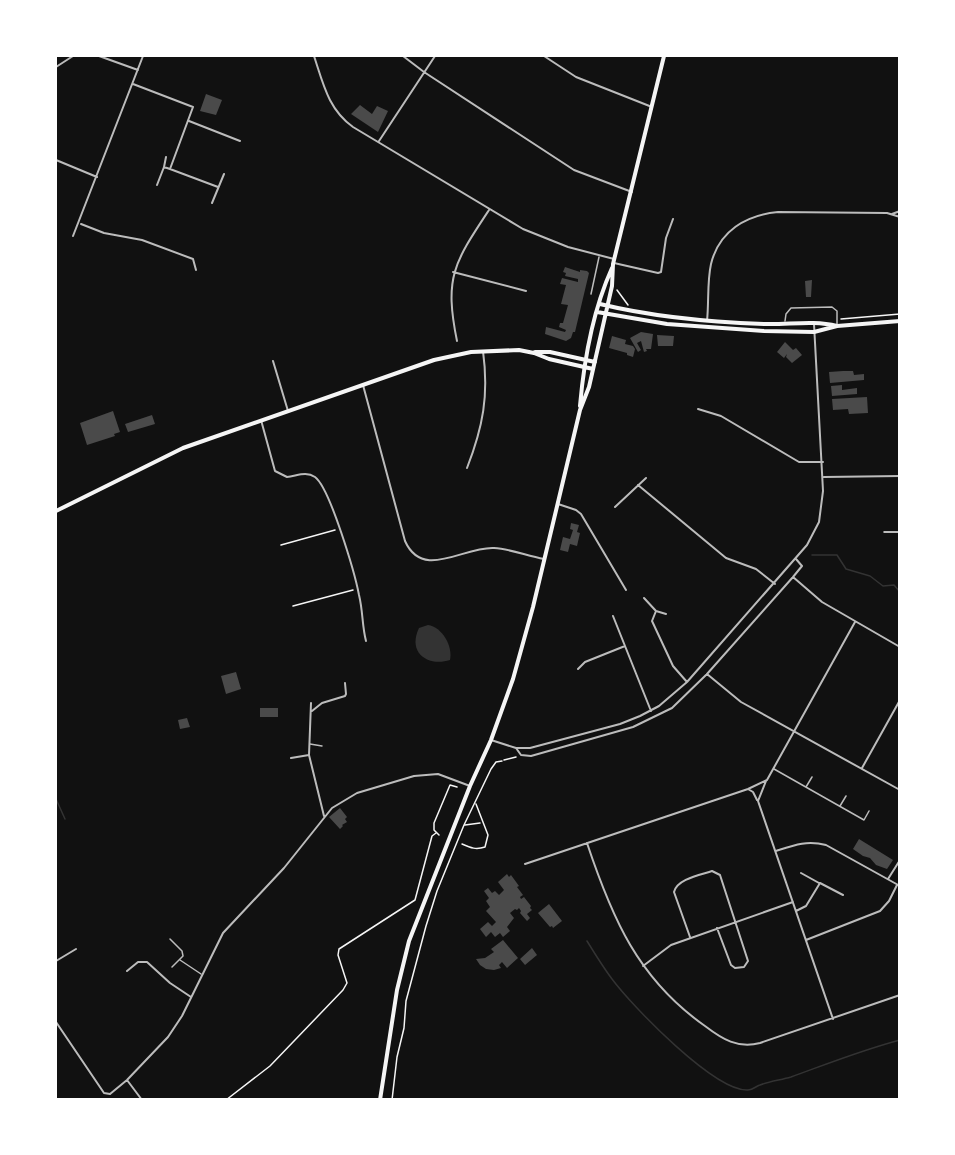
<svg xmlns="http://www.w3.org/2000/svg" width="955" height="1155" viewBox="0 0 955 1155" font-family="'Open Sans',sans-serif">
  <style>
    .water { fill: #333 }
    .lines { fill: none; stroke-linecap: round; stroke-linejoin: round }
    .stream { stroke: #333; stroke-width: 1.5 }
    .building { fill: #4a4a4a }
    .path { stroke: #f5f5f5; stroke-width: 1.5 }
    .service { stroke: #bcbcbc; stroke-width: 1.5 }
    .minor { stroke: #bcbcbc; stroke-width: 2 }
    .secondary { stroke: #f5f5f5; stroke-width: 4 }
  </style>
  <rect width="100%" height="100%" fill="#111"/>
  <!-- water -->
  <path class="water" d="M428,625C442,627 453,646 450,660C428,667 407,653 419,628Z"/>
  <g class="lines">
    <!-- stream -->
    <path class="stream" d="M812,555H837L846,569L870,576L883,586L894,585L900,592
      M56,799L65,819
      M587,941C595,954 603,967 612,979C632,1006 715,1092 748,1090C753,1090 756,1086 760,1085C770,1081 781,1080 791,1077C827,1064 862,1050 900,1040"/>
  </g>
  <!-- building -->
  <path class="building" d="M206,94L222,100L216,115L200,111Z
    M360,105L372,114L377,106L388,111L378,132L351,114Z
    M565,267L580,272V270L587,271L589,273L575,332H573L571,338L566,341L545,334L546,327L565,332L566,330L559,327L560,323H563L568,305L561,304L566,285L560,284L562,278L578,282V279L565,276L566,273L563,272Z
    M812,280L811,297H806L805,281Z
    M641,332L653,334L651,349H646L647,351L644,352L641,341L637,343L641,350L638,352L630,338Z
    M657,335L674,336L673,346H658Z
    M612,336L626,340L625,344L633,346L635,349L633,357L627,355V353L609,348Z
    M785,342L793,350L796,348L802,355L792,363L786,357L787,354L784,358L777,352Z
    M843,371H853L854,375L864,374V380L830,383L829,372Z
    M842,385V390L857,388V394L832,396L831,386Z
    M867,397L868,413L849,414L848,409L833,410L832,399Z
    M113,411L120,432L114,434L115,436L87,445L80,423Z
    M152,415L155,424L128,432L125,424Z
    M571,523L579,525L577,532L580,533L577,546L570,544L568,552L560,550L563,537L570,539L573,530L570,529Z
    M236,672L241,689L226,694L221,676Z
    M260,708H278V717H260Z
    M187,718L190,727L180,729L178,720Z
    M340,808L347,817L345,819L347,822L342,825L343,826L340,829L329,817Z
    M859,839L893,860L887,869L876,865L870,858L863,856L853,849Z
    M507,874L509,877L511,875L519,886L517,887L523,895L520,897L521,899L524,897L531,906L530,908L532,910L527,914L530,918L527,921L520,913L521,911L519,908L517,910L515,909L510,913L514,918L507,927L510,931L503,937L500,933L495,937L491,932L486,937L480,929L488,922L492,926L496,922L486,911L490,907L486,901L489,898L484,891L488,888L492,893L495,891L499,895L504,890L498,882Z
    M549,904L562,921L553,928L552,926L550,927L538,913Z
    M503,940L518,958L507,968L502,962L499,965L501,968L494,970L486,969L480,965L476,959L485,958L494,952L491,949Z
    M532,948L537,955L525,965L520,959Z"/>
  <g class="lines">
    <!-- path -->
    <path class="path" d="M617,290L628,305
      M841,319L900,314
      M884,532H900
      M281,545L335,530
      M293,606L353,590
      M504,760L516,757
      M465,825L480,823
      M439,835L434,830V823L450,785L457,787
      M462,844C471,848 476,850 485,847L488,835L476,804
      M226,1100L270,1066L343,990L347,983L338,955L339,949L415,900L432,836L436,833
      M392,1100L397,1057L404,1028L406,1001L426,926L437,891L464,825L491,769L496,762L502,761"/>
    <!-- service -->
    <path class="service" d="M591,294L599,257
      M785,321L786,314L791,308L832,307L837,311V324
      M310,744L322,746
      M774,769L864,820L869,811
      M806,787L812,777
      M840,806L846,796
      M170,939L182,951L183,956L172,967
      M180,960L201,974"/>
    <!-- minor -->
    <path class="minor" d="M99,56L138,70
      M314,56C323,83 328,109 353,127L523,229L568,247L614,259
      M403,56L424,72L574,170L632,192
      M544,56L576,77L652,107
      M56,67L73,56
      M133,84L193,107L170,169L218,187
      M189,121L240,141
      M379,141L435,56
      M56,160L97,177
      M164,167L166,157
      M157,185L164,167L170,169
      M212,203L224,174
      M892,214L900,211
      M81,224L104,233L142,240L193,259L196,270
      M73,236L143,56
      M614,263L658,273L661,272L666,238L673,219
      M453,272L526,291
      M707,321C709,302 707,282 711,264C719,231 746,215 778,212L887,213L900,217
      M457,341C444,277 454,263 489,210
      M273,361L288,411
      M363,385L405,541C423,581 464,546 494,548C511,549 527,556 544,559
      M698,409L721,416L799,462H823
      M261,420L275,471L287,477C297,476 306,471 315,477C330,488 355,574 359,595C363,611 362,626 366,641
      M467,468C483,427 489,395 483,351
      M824,477L900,476
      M638,485L726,558L756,569L775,584
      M558,504L576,510L581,514L626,590
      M615,507L646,478
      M793,577L822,602L900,647
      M644,598L656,611L666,614
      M656,611L652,621L673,666L687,682
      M613,616L651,711
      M578,669L585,662L625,646
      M707,674L741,702L900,790
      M311,703L309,755L324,816
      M312,711L322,703L345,696L346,694L345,683
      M491,740L516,748H530L620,724L640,716L659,706L687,682L807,545L819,522L823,491L814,324
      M516,748L521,755L531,756L633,727L672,708L707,674L793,577L802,566L796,559
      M291,758L309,755
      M862,768L900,700
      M766,781L758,801L833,1019
      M748,789L753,792L757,800
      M587,843C612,918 638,979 705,1026C722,1039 738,1049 760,1043L900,995
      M776,851C794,845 807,840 826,845L900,886
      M525,864L748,789L767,780L855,622
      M801,873L819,883
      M888,879L900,860
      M796,911L806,906L820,883L843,895
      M690,937L674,892C677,879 700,875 712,871L720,875L748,961L744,967L735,968L731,965L717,928
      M806,940L880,911L889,901L897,885
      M56,961L76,949
      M643,966L671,945L793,902
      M127,971L138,962H147L170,983L191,997
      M56,1022L104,1093L110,1094
      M127,1080L142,1100
      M110,1094L127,1080L168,1037L182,1016L223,933L284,868L332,808L357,793L414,776L438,774L470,786"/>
    <!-- secondary -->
    <path class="secondary" d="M600,304C653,317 708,322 764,324C788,325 813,320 837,326
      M597,312L667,324L764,331L814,332L837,326L900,321
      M535,352H550L595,362
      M580,406C584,360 593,310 612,268
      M56,511L183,448L434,360L471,352L519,350L534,353L549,359L593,369
      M380,1100L397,990L409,941L470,786L491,740L513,679L533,607L580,410L589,387L612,286L613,264L664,56"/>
  </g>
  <!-- border -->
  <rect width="955" height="1155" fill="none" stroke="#ffffff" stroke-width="114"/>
</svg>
